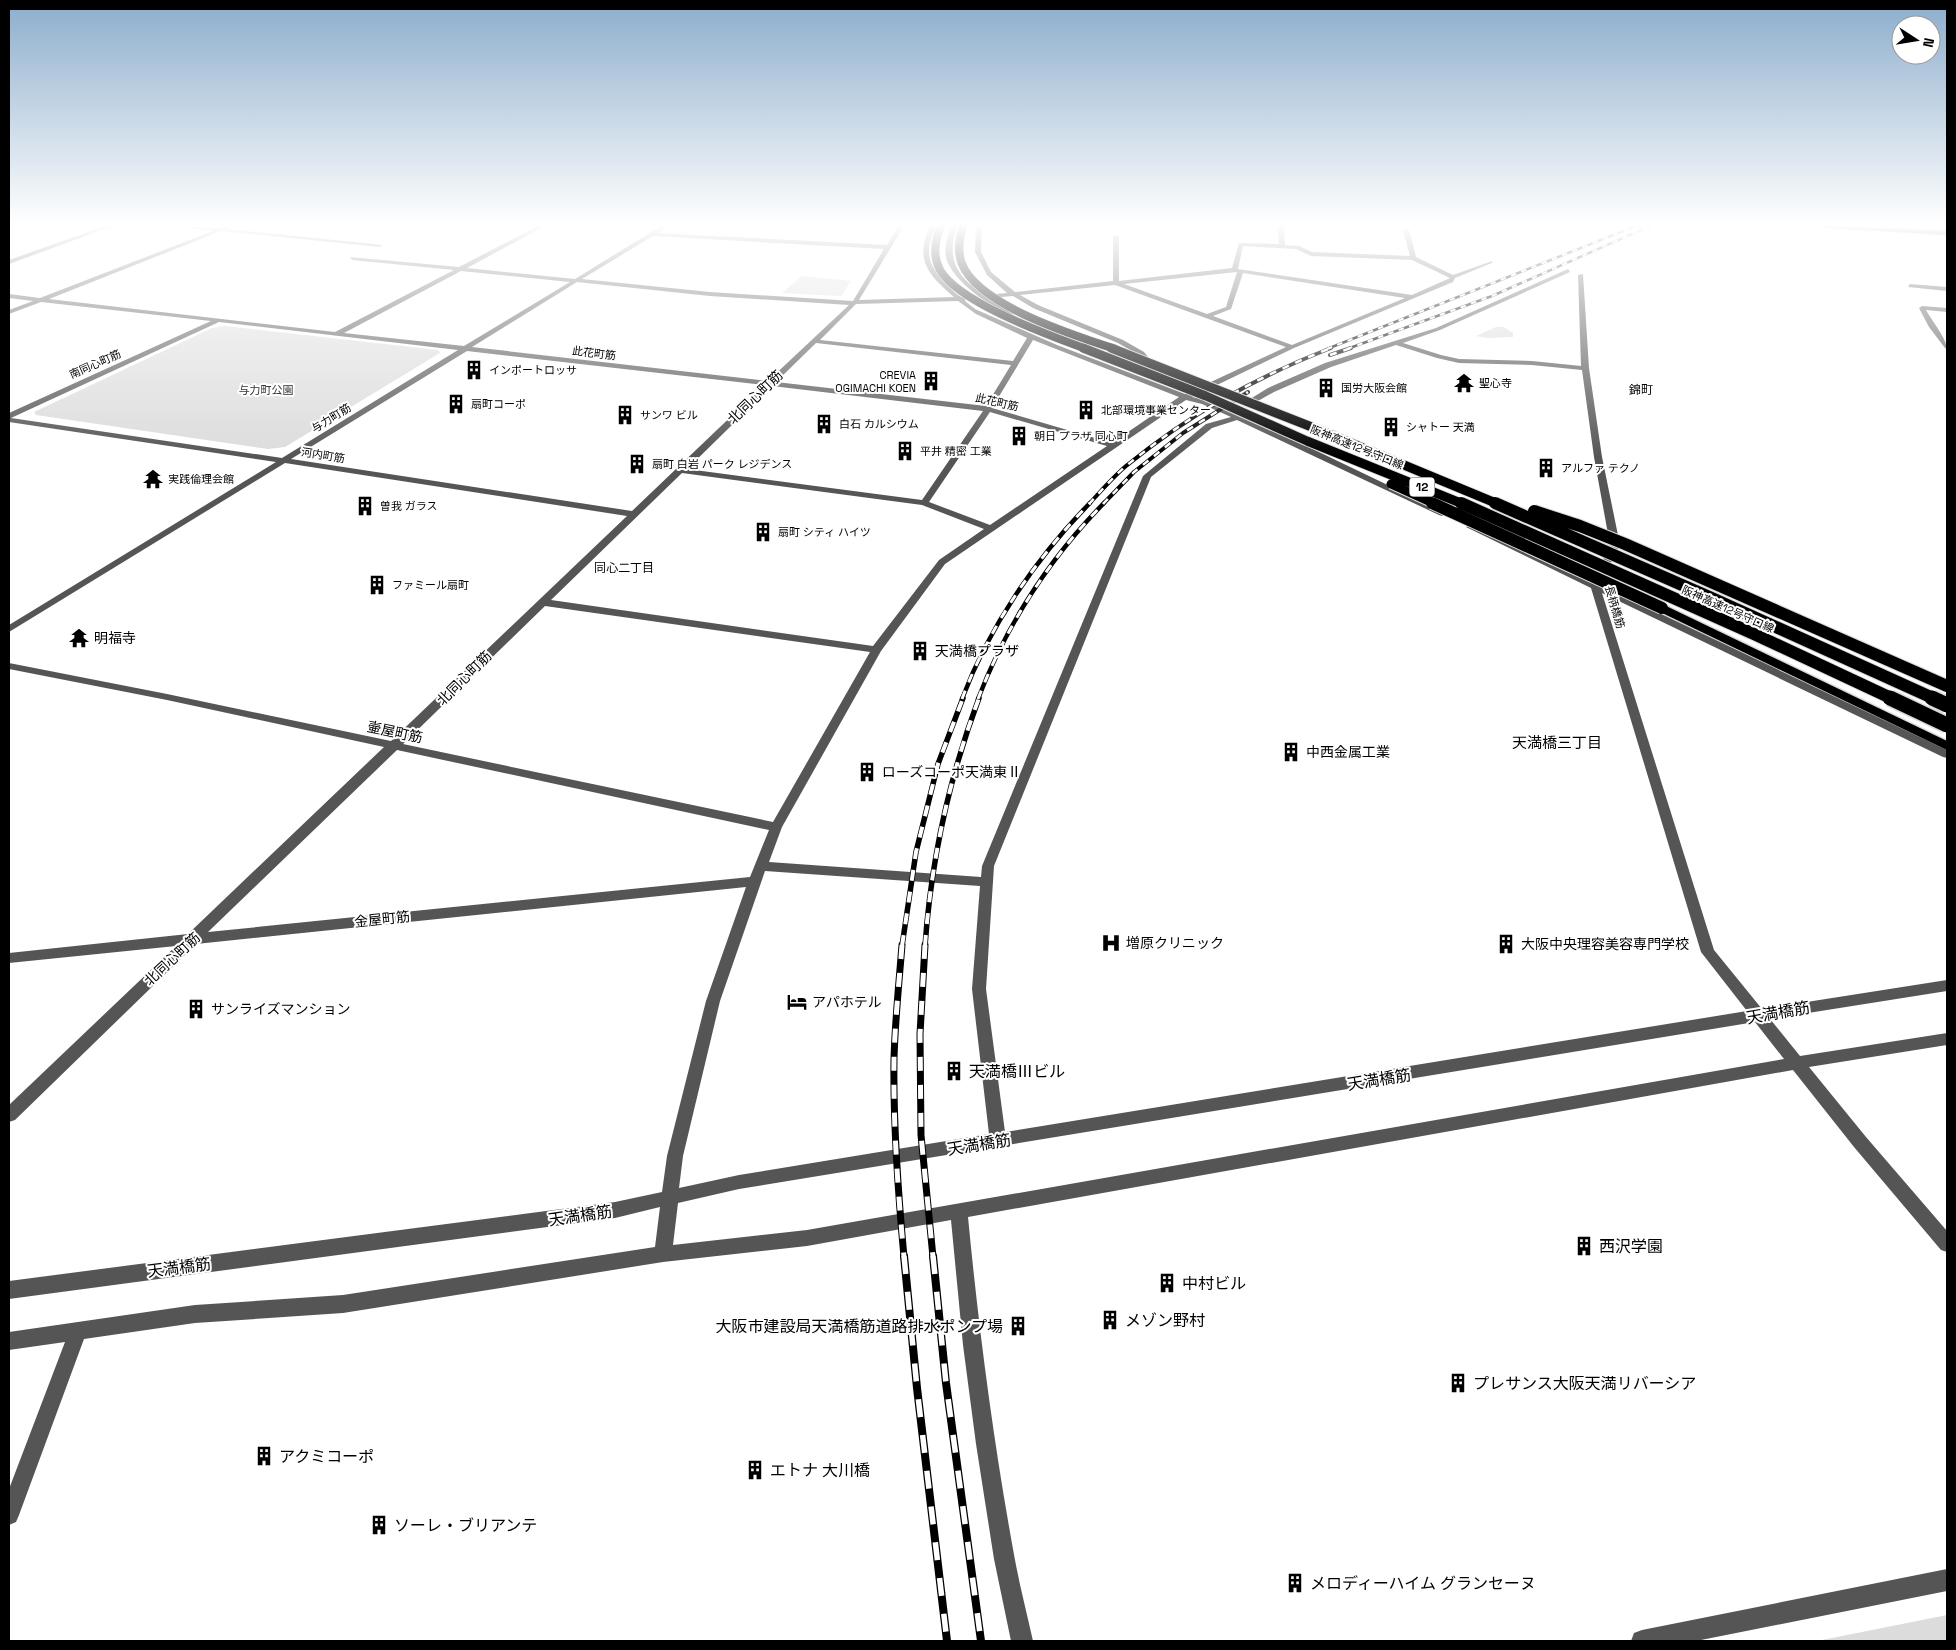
<svg xmlns="http://www.w3.org/2000/svg" width="1956" height="1650" viewBox="0 0 1956 1650" font-family="'Space Grotesk','Noto Sans JP',sans-serif">
  <style>
    .green { fill: #dcdcdc }
    .lines { fill: none; stroke-linecap: round; stroke-linejoin: round }
    .major-casing { stroke: #dbdbdb; stroke-width: 3 }
    .highway-casing { stroke: #dbdbdb; stroke-width: 3 }
    .minor { fill: #555; fill-rule: evenodd }
    .major { fill: #000; fill-rule: evenodd }
    .highway { fill: #000; fill-rule: evenodd }
    .rail-far5-casing { stroke: #000; stroke-width: 2.5 }
    .rail-far4-casing { stroke: #000; stroke-width: 4 }
    .rail-far3-casing { stroke: #000; stroke-width: 4.5 }
    .rail-far2-casing { stroke: #000; stroke-width: 5.5 }
    .rail-far1-casing { stroke: #000; stroke-width: 7 }
    .rail-casing { stroke: #000; stroke-width: 8 }
    .rail-far5 { stroke: #fff; stroke-width: 2; stroke-dasharray: 5.5; stroke-linecap: butt }
    .rail-far4 { stroke: #fff; stroke-width: 2.5; stroke-dasharray: 7; stroke-linecap: butt }
    .rail-far3 { stroke: #fff; stroke-width: 3; stroke-dasharray: 9; stroke-linecap: butt }
    .rail-far2 { stroke: #fff; stroke-width: 4; stroke-dasharray: 11; stroke-linecap: butt }
    .rail-far1 { stroke: #fff; stroke-width: 5; stroke-dasharray: 14; stroke-linecap: butt }
    .rail { stroke: #fff; stroke-width: 5.5; stroke-dasharray: 18; stroke-linecap: butt }
    .highway-bridge-far3-casing { stroke: #dbdbdb; stroke-width: 9; stroke-linecap: butt }
    .highway-bridge-far2-casing { stroke: #dbdbdb; stroke-width: 11; stroke-linecap: butt }
    .highway-bridge-far1-casing { stroke: #dbdbdb; stroke-width: 14; stroke-linecap: butt }
    .highway-bridge-casing { stroke: #dbdbdb; stroke-width: 18; stroke-linecap: butt }
    .highway-bridge-far3 { stroke: #000; stroke-width: 8 }
    .highway-bridge-far2 { stroke: #000; stroke-width: 9 }
    .highway-bridge-far1 { stroke: #000; stroke-width: 12 }
    .highway-bridge { stroke: #000; stroke-width: 15 }
    .labels { text-anchor: middle; stroke-width: 4; stroke-linejoin: round; paint-order: stroke }
    .far-street-label { font-size: 11px; fill: #000; stroke: #fff }
    .far-poi-label { font-size: 11px; fill: #000; stroke: #fff; text-anchor: start }
    .far-park-label { font-size: 11px; fill: #333; stroke: #fff }
    .far-neighbourhood-label { font-size: 12px; fill: #000; stroke: #fff }
    .shield { fill: #fff; stroke: #4c4c4c; stroke-width: 1 }
    .shield-label { font-size: 12px; font-weight: bold; fill: #000 }
    .street-label { font-size: 14px; fill: #000; stroke: #fff }
    .poi-label { font-size: 14px; fill: #000; stroke: #fff; text-anchor: start }
    .neighbourhood-label { font-size: 15px; fill: #000; stroke: #fff }
    .near-street-label { font-size: 16px; fill: #000; stroke: #fff }
    .near-poi-label { font-size: 16px; fill: #000; stroke: #fff; text-anchor: start }
  </style>
  <rect width="100%" height="100%" fill="#fff"/>
  <!-- green -->
  <path class="green" d="M802,276L851,281L841,296L782,293Z
    M225,326L438,350L440,353L285,447L268,449L36,415L34,412L212,328Z
    M1496,327H1504L1513,333V337L1487,338L1476,336Z
    M1947,1615V1641H1817Z"/>
  <g class="lines">
    <defs>
      <path id="major" d="M1825,226L1947,231V235L1828,228Z"/>
      <path id="highway" d="M1662,604L1947,741V750L1658,611L1656,608L1658,605Z"/>
    </defs>
    <!-- major casing -->
    <use href="#major" class="major-casing"/>
    <!-- highway casing -->
    <use href="#highway" class="highway-casing"/>
    <!-- minor -->
    <path class="minor" d="M105,226H113L9,264V260Z
      M178,226L220,228L233,226L228,229L383,245L380,247L221,231L49,299L335,332L454,270L352,260L350,257L459,267L538,226H545L467,268L575,279L661,226H668L658,233L887,245L898,226H904L859,300L954,297C929,275 914,261 930,226H936C924,252 927,265 948,285C953,291 958,297 966,298L965,301L975,309L1057,345L1185,394L1286,347L1115,285L1020,295L1038,305L1123,340L1144,352L1156,367L1149,369L1139,355L1118,343L1033,308L1013,296L990,298L1020,313V315C998,316 950,279 946,257C944,246 948,236 951,226H957C946,259 956,277 985,295L1007,293L987,275L975,252L976,226H982L981,252L991,272L1015,292L1113,281V237L1116,235L1119,237V281L1232,268L1239,243L1279,244L1278,226H1284L1285,245L1299,246L1312,252L1410,256L1403,230L1406,228L1409,230L1416,257L1453,275L1492,261V263L1455,278L1453,282L1294,348L1192,397L1208,400L1242,415L1446,513L1442,516L1439,515L1237,420L1212,428L1151,477L994,866L986,989L1005,1132L1747,1011L1701,952L1591,588L1466,527L1471,524L1474,525L1593,581L1610,545L1594,457L1582,370L1532,365L1459,363L1437,358L1396,345L1331,367L1274,392L1249,406L1242,404L1268,388L1325,363L1436,328L1568,269L1570,272L1440,330L1403,343L1441,355L1459,359L1532,361L1581,366L1578,275L1583,274L1589,368L1602,457L1620,545L1600,585L1947,750V758L1943,757L1602,593L1714,950L1762,1009L1947,980V991L1770,1019L1800,1056L1947,1033V1045L1809,1067L1866,1137L1947,1231V1252L1941,1250L1854,1147L1793,1070L968,1217C979,1332 994,1446 1015,1560C1020,1587 1027,1614 1033,1641H1011L994,1559L976,1444L963,1345L951,1220L807,1246L663,1262L343,1313L195,1323L84,1339L19,1515L16,1522L9,1525V1489L65,1342L9,1350V1332L195,1305L343,1295L655,1247L660,1207L615,1218L9,1299V1281L615,1202L662,1192L667,1156L706,1001L746,887L196,944L15,1120L9,1122V1105L176,946L9,963V953L188,934L384,747L167,700L9,669V663L167,694L391,741L627,516L285,463L9,632V625L276,462L9,422V413L211,321L41,302L9,314V310L33,301L9,298V294L40,298L213,231ZM653,236L884,249L853,301L710,292L582,279ZM1243,246L1296,249L1311,256L1412,260L1450,278L1412,295L1238,269ZM461,271L570,282L464,346L344,333ZM1237,272L1226,307L1207,314L1124,284ZM1243,273L1405,298L1292,345L1213,316L1231,309ZM577,282L710,296L849,305L768,381L472,347ZM958,301L976,314L1027,338L1013,361L820,340L856,304ZM219,322L458,350L282,458L11,418ZM1033,340L1179,397L1112,443L992,408ZM816,343L1011,365L986,406L776,382ZM467,351L764,385L632,511L291,459ZM772,386L983,411L922,500L687,469ZM1186,400L1202,404L1231,417L1206,424L1143,476L982,866L981,877L769,862L782,827L881,651L945,564ZM990,412L1107,446L990,525L929,502ZM682,473L922,505L984,529L939,560L873,646L551,600ZM545,606L870,652L773,822L403,744ZM397,750L769,830L750,877L208,932ZM765,871L980,886L972,989L989,1134L739,1175L679,1188L683,1156L720,1001ZM1755,1022L1784,1059L807,1230L673,1245L678,1203L739,1189Z
      M1910,284L1947,287V291L1908,287Z
      M1922,306L1947,308V312L1926,310C1932,321 1947,339 1947,349L1945,348L1929,327L1919,308Z
      M1947,1569V1591L1696,1641H1631L1634,1633L1642,1630Z"/>
    <!-- major -->
    <use href="#major" class="major"/>
    <!-- highway -->
    <use href="#highway" class="highway"/>
    <defs>
      <path id="rail-far5" d="M1327,349L1636,226
        M1347,349L1492,296L1650,226"/>
      <path id="rail-far4" d="M1330,355L1351,348
        M1089,504C1101,491 1113,477 1126,466C1190,414 1254,378 1331,348
        M1103,504L1134,472L1183,433L1248,392"/>
      <path id="rail-far3" d="M962,699C989,627 1036,558 1090,503
        M978,699C1006,626 1049,559 1104,503"/>
      <path id="rail-far2" d="M902,946L916,852L938,764L963,698
        M925,946C931,861 949,778 979,698"/>
      <path id="rail-far1" d="M902,945C899,983 895,1021 894,1059C893,1125 898,1192 904,1257
        M925,945L920,1034L921,1135L933,1257"/>
      <path id="rail" d="M904,1256L917,1388L947,1641
        M933,1256L946,1383L981,1641"/>
    </defs>
    <!-- rail-far5 casing -->
    <use href="#rail-far5" class="rail-far5-casing"/>
    <!-- rail-far4 casing -->
    <use href="#rail-far4" class="rail-far4-casing"/>
    <!-- rail-far3 casing -->
    <use href="#rail-far3" class="rail-far3-casing"/>
    <!-- rail-far2 casing -->
    <use href="#rail-far2" class="rail-far2-casing"/>
    <!-- rail-far1 casing -->
    <use href="#rail-far1" class="rail-far1-casing"/>
    <!-- rail casing -->
    <use href="#rail" class="rail-casing"/>
    <!-- rail-far5 -->
    <use href="#rail-far5" class="rail-far5"/>
    <!-- rail-far4 -->
    <use href="#rail-far4" class="rail-far4"/>
    <!-- rail-far3 -->
    <use href="#rail-far3" class="rail-far3"/>
    <!-- rail-far2 -->
    <use href="#rail-far2" class="rail-far2"/>
    <!-- rail-far1 -->
    <use href="#rail-far1" class="rail-far1"/>
    <!-- rail -->
    <use href="#rail" class="rail"/>
    <defs>
      <path id="highway-bridge-far3" d="M941,226C935,240 932,255 940,270C959,303 1049,335 1086,349
        M963,226C959,239 957,251 962,264C979,306 1074,335 1115,349"/>
      <path id="highway-bridge-far2" d="M1083,348L1206,396L1307,441L1463,504
        M1111,348L1322,431L1498,504
        M1391,484L1435,504"/>
      <path id="highway-bridge-far1" d="M1432,503L1662,608
        M1461,503L1754,634L1893,699
        M1495,503L1714,599L1935,699
        M1534,511L1580,526L1625,544L1947,686"/>
      <path id="highway-bridge" d="M1890,698L1947,725
        M1932,698L1947,705"/>
    </defs>
    <!-- highway-bridge-far3 casing -->
    <use href="#highway-bridge-far3" class="highway-bridge-far3-casing"/>
    <!-- highway-bridge-far2 casing -->
    <use href="#highway-bridge-far2" class="highway-bridge-far2-casing"/>
    <!-- highway-bridge-far1 casing -->
    <use href="#highway-bridge-far1" class="highway-bridge-far1-casing"/>
    <!-- highway-bridge casing -->
    <use href="#highway-bridge" class="highway-bridge-casing"/>
    <!-- highway-bridge-far3 -->
    <use href="#highway-bridge-far3" class="highway-bridge-far3"/>
    <!-- highway-bridge-far2 -->
    <use href="#highway-bridge-far2" class="highway-bridge-far2"/>
    <!-- highway-bridge-far1 -->
    <use href="#highway-bridge-far1" class="highway-bridge-far1"/>
    <!-- highway-bridge -->
    <use href="#highway-bridge" class="highway-bridge"/>
  </g>
  <!-- sky -->
  <linearGradient id="sky" x2="0" y2="1"><stop stop-color="#8cadcc"/><stop offset="0.49" stop-color="#fff"/><stop offset="1" stop-color="#fff" stop-opacity="0"/></linearGradient>
  <rect width="1956" height="457" fill="url(#sky)"/>
  <!-- icons -->
  <defs>
    <symbol id="building-bare" viewBox="-9 -9 18 18"><path d="M-4-6H4V6H1V3H-1V6H-4ZM-2.5-4.3h1.7v1.8h-1.7ZM.8-4.3h1.7v1.8H.8ZM-2.5-1h1.7V.8h-1.7ZM.8-1h1.7V.8H.8Z" fill="#000" stroke="#fff" stroke-width="2.5" paint-order="stroke"/></symbol>
    <symbol id="temple-bare" viewBox="-9 -9 18 18"><path d="M0-6L5-2H3V0L6.5 2.5H4V6H1.5V3h-3V6H-4V2.5H-6.5L-3 0V-2H-5Z" fill="#000" stroke="#fff" stroke-width="2.5" paint-order="stroke"/></symbol>
    <symbol id="hospital-bare" viewBox="-9 -9 18 18"><path d="M-5-5h3v3.5h4V-5h3V5h-3V1.5h-4V5h-3Z" fill="#000" stroke="#fff" stroke-width="2.5" paint-order="stroke"/></symbol>
    <symbol id="hotel-bare" viewBox="-9 -9 18 18"><path d="M-6-4.5h1.5V1H6V5H4.5V3h-9V5H-6ZM-4 0a1.8 1.8 0 1 1 3.6 0ZM.5 0V-2.5h3Q6-2.5 6 0Z" fill="#000" stroke="#fff" stroke-width="2.5" paint-order="stroke"/></symbol>
  </defs>
  <g fill-rule="evenodd">
    <use href="#building-bare" x="460" y="356" width="28" height="28"/>
    <use href="#building-bare" x="917" y="367" width="28" height="28"/>
    <use href="#temple-bare" x="1450" y="369" width="28" height="28"/>
    <use href="#building-bare" x="1312" y="374" width="28" height="28"/>
    <use href="#building-bare" x="442" y="390" width="28" height="28"/>
    <use href="#building-bare" x="1072" y="396" width="28" height="28"/>
    <use href="#building-bare" x="611" y="401" width="28" height="28"/>
    <use href="#building-bare" x="810" y="410" width="28" height="28"/>
    <use href="#building-bare" x="1377" y="413" width="28" height="28"/>
    <use href="#building-bare" x="1005" y="422" width="28" height="28"/>
    <use href="#building-bare" x="891" y="437" width="28" height="28"/>
    <use href="#building-bare" x="623" y="450" width="28" height="28"/>
    <use href="#building-bare" x="1532" y="454" width="28" height="28"/>
    <use href="#temple-bare" x="139" y="465" width="28" height="28"/>
    <use href="#building-bare" x="351" y="492" width="28" height="28"/>
    <use href="#building-bare" x="749" y="518" width="28" height="28"/>
    <use href="#building-bare" x="363" y="571" width="28" height="28"/>
    <use href="#temple-bare" x="65" y="624" width="28" height="28"/>
    <use href="#building-bare" x="906" y="637" width="28" height="28"/>
    <use href="#building-bare" x="1277" y="738" width="28" height="28"/>
    <use href="#building-bare" x="853" y="758" width="28" height="28"/>
    <use href="#hospital-bare" x="1097" y="929" width="28" height="28"/>
    <use href="#building-bare" x="1492" y="930" width="28" height="28"/>
    <use href="#hotel-bare" x="783" y="988" width="28" height="28"/>
    <use href="#building-bare" x="182" y="995" width="28" height="28"/>
    <use href="#building-bare" x="940" y="1057" width="28" height="28"/>
    <use href="#building-bare" x="1570" y="1232" width="28" height="28"/>
    <use href="#building-bare" x="1153" y="1269" width="28" height="28"/>
    <use href="#building-bare" x="1096" y="1306" width="28" height="28"/>
    <use href="#building-bare" x="1004" y="1312" width="28" height="28"/>
    <use href="#building-bare" x="1444" y="1369" width="28" height="28"/>
    <use href="#building-bare" x="250" y="1442" width="28" height="28"/>
    <use href="#building-bare" x="741" y="1456" width="28" height="28"/>
    <use href="#building-bare" x="365" y="1511" width="28" height="28"/>
    <use href="#building-bare" x="1281" y="1569" width="28" height="28"/>
  </g>
  <g class="labels">
    <!-- far-street labels -->
    <g class="far-street-label">
      <text transform="translate(594 353) rotate(7)" y="4">此花町筋</text>
      <text transform="translate(95 364) rotate(-24)" y="4">南同心町筋</text>
      <text transform="translate(997 402) rotate(13)" y="4">此花町筋</text>
      <text transform="translate(331 418) rotate(-32)" y="4">与力町筋</text>
      <text transform="translate(1357 447) rotate(22)" y="4">阪神高速12号守口線</text>
      <text transform="translate(323 455) rotate(9)" y="4">河内町筋</text>
      <text transform="translate(1615 607) rotate(74)" y="4">長柄橋筋</text>
      <text transform="translate(1728 609) rotate(24)" y="4">阪神高速12号守口線</text>
    </g>
    <!-- far-poi labels -->
    <g class="far-poi-label">
      <text x="489" y="374">インポートロッサ</text>
      <text x="916" y="379" text-anchor="end">CREVIA<tspan x="916" dy="13">OGIMACHI KOEN</tspan></text>
      <text x="1479" y="387">聖心寺</text>
      <text x="1341" y="392">国労大阪会館</text>
      <text x="471" y="408">扇町コーポ</text>
      <text x="1101" y="414">北部環境事業センター</text>
      <text x="640" y="419">サンワ ビル</text>
      <text x="839" y="428">白石 カルシウム</text>
      <text x="1406" y="431">シャトー 天満</text>
      <text x="1034" y="440">朝日 プラザ 同心町</text>
      <text x="920" y="455">平井 精密 工業</text>
      <text x="652" y="468">扇町 白岩 パーク レジデンス</text>
      <text x="1561" y="472">アルファ テクノ</text>
      <text x="168" y="483">実践倫理会館</text>
      <text x="380" y="510">曽我 ガラス</text>
      <text x="778" y="536">扇町 シティ ハイツ</text>
      <text x="392" y="589">ファミール扇町</text>
    </g>
    <!-- far-park labels -->
    <g class="far-park-label">
      <text x="266" y="394">与力町公園</text>
    </g>
    <!-- far-neighbourhood labels -->
    <g class="far-neighbourhood-label">
      <text x="1641" y="394">錦町</text>
      <text x="624" y="572">同心二丁目</text>
    </g>
    <!-- shield labels -->
    <rect class="shield" x="1409.5" y="477.5" width="25" height="19" rx="4"/>
    <g class="shield-label">
      <text x="1422" y="491">12</text>
    </g>
    <!-- street labels -->
    <g class="street-label">
      <text transform="translate(755 397) rotate(-44)" y="5">北同心町筋</text>
      <text transform="translate(464 678) rotate(-45)" y="5">北同心町筋</text>
      <text transform="translate(395 732) rotate(12)" y="5">壷屋町筋</text>
      <text transform="translate(382 919) rotate(-6)" y="5">金屋町筋</text>
      <text transform="translate(172 959) rotate(-43)" y="5">北同心町筋</text>
    </g>
    <!-- poi labels -->
    <g class="poi-label">
      <text x="94" y="643">明福寺</text>
      <text x="935" y="656">天満橋プラザ</text>
      <text x="1306" y="757">中西金属工業</text>
      <text x="882" y="777">ローズコーポ天満東Ⅱ</text>
      <text x="1126" y="948">増原クリニック</text>
      <text x="1521" y="949">大阪中央理容美容専門学校</text>
      <text x="812" y="1007">アパホテル</text>
      <text x="211" y="1014">サンライズマンション</text>
    </g>
    <!-- neighbourhood labels -->
    <g class="neighbourhood-label">
      <text x="1557" y="748">天満橋三丁目</text>
    </g>
    <!-- near-street labels -->
    <g class="near-street-label">
      <text transform="translate(1778 1012) rotate(-10)" y="6">天満橋筋</text>
      <text transform="translate(1379 1079) rotate(-9)" y="6">天満橋筋</text>
      <text transform="translate(979 1144) rotate(-9)" y="6">天満橋筋</text>
      <text transform="translate(580 1215) rotate(-8)" y="6">天満橋筋</text>
      <text transform="translate(179 1267) rotate(-7)" y="6">天満橋筋</text>
    </g>
    <!-- near-poi labels -->
    <g class="near-poi-label">
      <text x="969" y="1077">天満橋Ⅲビル</text>
      <text x="1599" y="1252">西沢学園</text>
      <text x="1182" y="1289">中村ビル</text>
      <text x="1125" y="1326">メゾン野村</text>
      <text x="1003" y="1332" text-anchor="end">大阪市建設局天満橋筋道路排水ポンプ場</text>
      <text x="1473" y="1389">プレサンス大阪天満リバーシア</text>
      <text x="279" y="1462">アクミコーポ</text>
      <text x="770" y="1476">エトナ 大川橋</text>
      <text x="394" y="1531">ソーレ・ブリアンテ</text>
      <text x="1310" y="1589">メロディーハイム グランセーヌ</text>
    </g>
  </g>
  <!-- border -->
  <rect width="1956" height="1650" fill="none" stroke="#000000" stroke-width="20"/>
  <!-- north arrow -->
  <g transform="translate(1916 40) rotate(102)"><circle r="24" fill="#ffffff" stroke="#999999"/>
  <path d="M0-4L9 19L0 12L-9 19Z" fill="#000000"/>
  <text y="-8" font-size="14" font-weight="bold" text-anchor="middle" fill="#000000">N</text>
  </g>
</svg>
